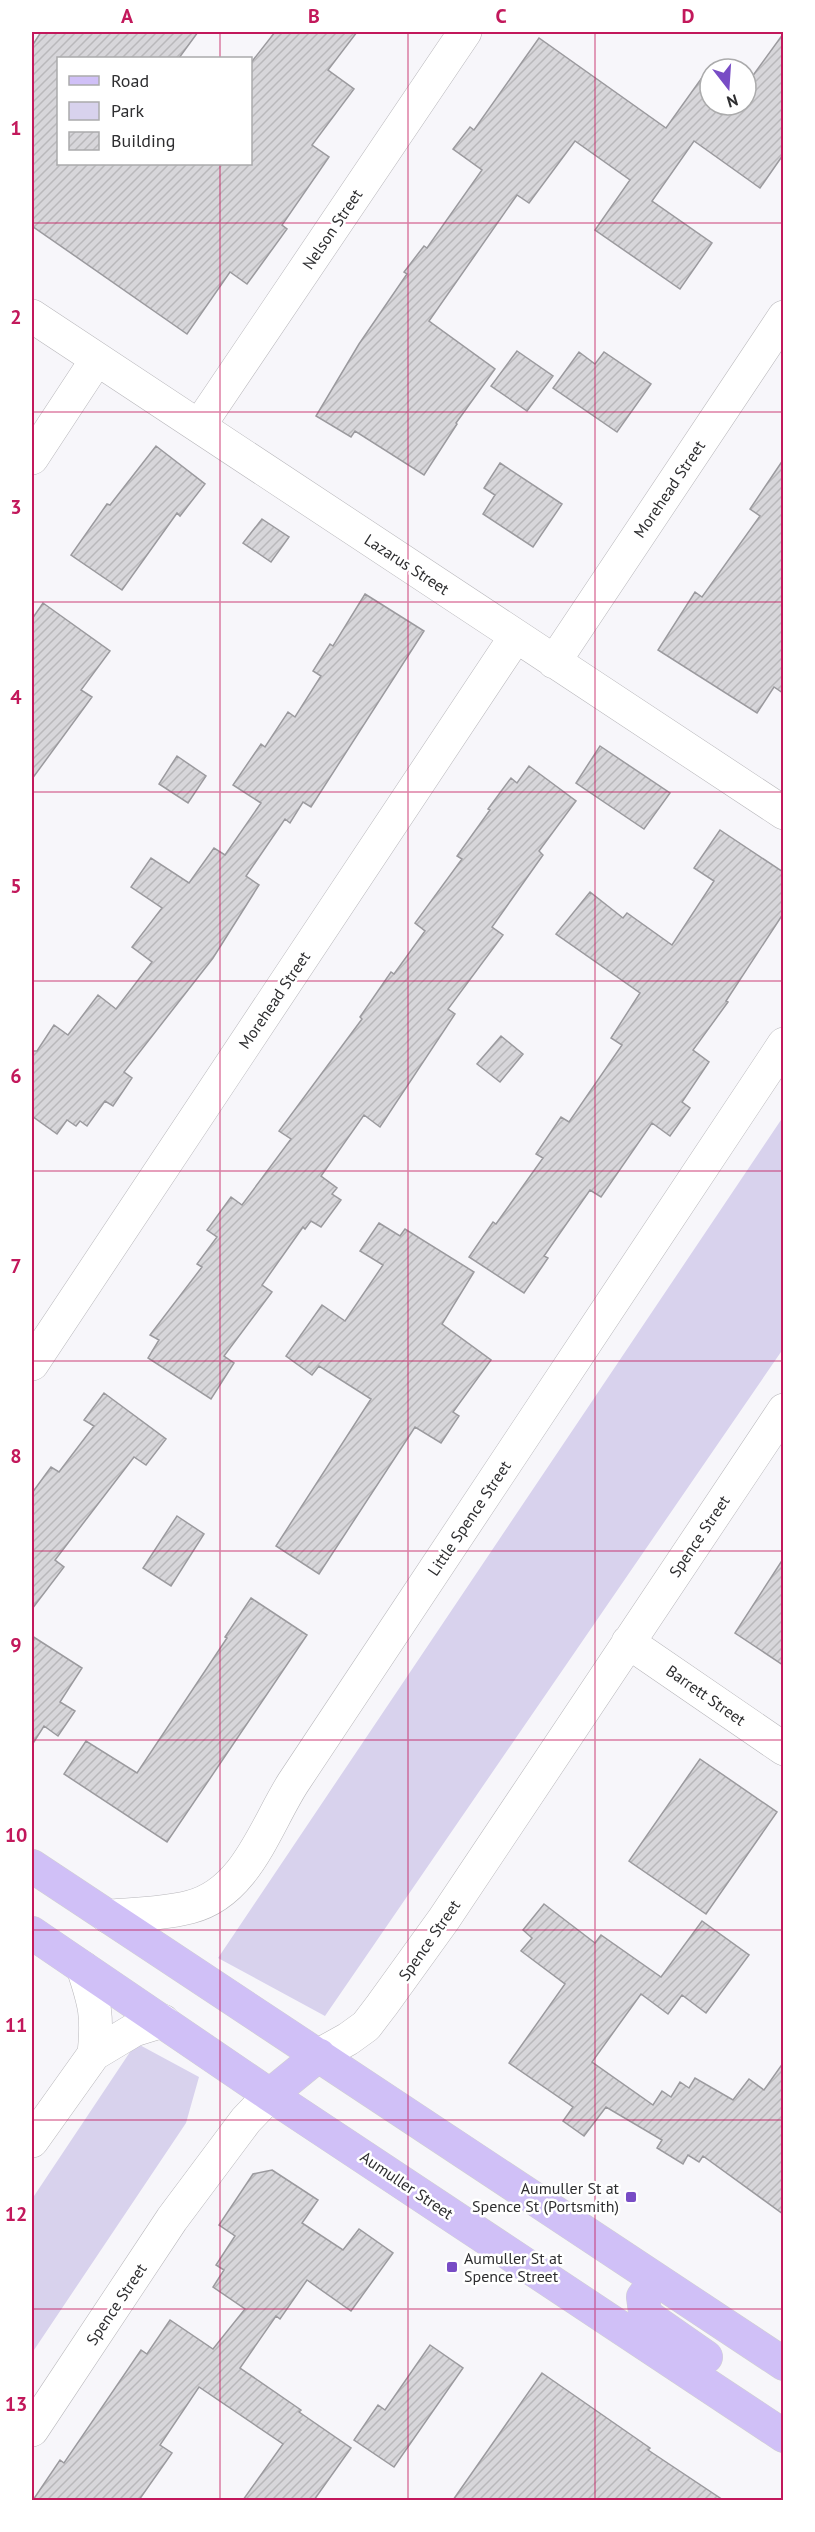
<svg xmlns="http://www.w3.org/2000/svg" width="815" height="2532" viewBox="0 0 815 2532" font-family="'PT Sans',sans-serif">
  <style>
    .park { fill: #d8d2ed }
    .building { fill: url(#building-hatch); stroke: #9b9a9e; stroke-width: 1.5 }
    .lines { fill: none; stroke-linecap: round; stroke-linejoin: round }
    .minor-casing { stroke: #b8b7bb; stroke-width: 34 }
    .major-casing { stroke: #d1d1d1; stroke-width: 34 }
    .minor { stroke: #fff; stroke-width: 33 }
    .major { stroke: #d0c0f7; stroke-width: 33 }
    .grid { fill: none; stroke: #c2185b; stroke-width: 1.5; stroke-opacity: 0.55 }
    .poi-dot { fill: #784cc5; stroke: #fff; stroke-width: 2 }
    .labels { text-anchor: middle; stroke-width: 5; stroke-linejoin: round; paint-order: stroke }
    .street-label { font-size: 16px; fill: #2e2e30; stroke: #fff }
    .poi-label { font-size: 16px; fill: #2e2e30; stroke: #fff; text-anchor: end }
    .neatline { fill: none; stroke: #c2185b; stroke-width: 2 }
    .grid-label { font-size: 20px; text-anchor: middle; font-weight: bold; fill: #c2185b }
  </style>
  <defs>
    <pattern id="building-hatch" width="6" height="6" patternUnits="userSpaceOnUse" patternTransform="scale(1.5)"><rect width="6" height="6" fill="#d7d6da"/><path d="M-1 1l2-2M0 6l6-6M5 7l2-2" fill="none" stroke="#b9b8bb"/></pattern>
  </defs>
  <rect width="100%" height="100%" fill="#f7f6fa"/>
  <!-- park -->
  <path class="park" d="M783,1117V1349L325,2016L218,1958Z
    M136,2043L199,2077L186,2123L32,2353V2199Z"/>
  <!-- building -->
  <path class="building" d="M41,32H198L179,58H58V164H250V64L275,32H357L328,70L354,89L312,145L329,157L282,225L287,229L247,284L230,272L187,334L32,226V46Z
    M783,34V155L760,188L694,141L652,201L712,243L680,289L595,230L630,180L575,141L529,203L517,195L429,321L495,369L456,423L457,424L424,475L355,431L351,437L316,416L359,344L407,274L404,272L424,246L427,248L482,170L453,149L470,127L474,130L539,38L666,128L711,65L717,69H710V105H746V85Z
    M517,351L553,376L527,411L491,386Z
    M579,352L595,364L604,352L651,384L617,432L553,388Z
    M156,446L205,484L180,516L177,513L122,590L71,555L107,504L110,505Z
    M783,460V693L774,687L757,713L658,650L695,592L702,597L760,516L750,509Z
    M500,463L562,504L533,547L483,514L495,495L484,488Z
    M262,519L289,537L271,562L243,543Z
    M365,594L424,631L311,807L303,802L290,823L285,819L246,876L259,885L213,958L124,1072L132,1078L113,1106L105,1101L87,1126L80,1121L76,1126L67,1120L57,1134L32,1116V1051H37L54,1025L68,1035L98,995L116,1009L152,962L132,947L162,908L131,887L151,858L189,883L214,848L225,855L261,803L233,785L261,744L265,747L288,712L295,717L321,676L313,671L330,644L333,646Z
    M43,603L110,651L81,690L92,697L32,779V619Z
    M600,746L670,793L644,829L576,783Z
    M177,756L206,776L188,803L159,784Z
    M529,766L576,801L539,851L543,855L492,927L503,935L448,1009L455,1014L380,1127L364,1115L321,1176L337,1188L332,1194L341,1200L321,1227L311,1221L305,1229L303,1227L262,1285L272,1292L224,1356L234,1363L211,1399L148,1358L159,1340L150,1335L202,1267L197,1264L217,1237L207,1230L231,1197L242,1205L291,1139L279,1131L362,1019L360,1017L391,972L394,974L425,931L415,923L462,859L457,856L490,810L488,809L511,778L517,783Z
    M720,830L783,872V914L726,1001L728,1002L693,1050L709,1062L682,1102L690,1108L670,1136L652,1123L601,1197L590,1190L544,1256L548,1258L524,1293L469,1257L493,1222L496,1224L543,1158L536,1154L561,1117L569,1122L622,1045L611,1038L640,993L556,934L590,892L623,918L627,913L672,945L714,881L694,868Z
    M501,1036L523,1054L500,1082L477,1064Z
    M379,1223L400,1236L405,1229L474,1272L442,1324L491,1360L453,1412L459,1416L441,1443L415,1427L319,1574L276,1546L371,1399L319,1366L312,1375L286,1356L322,1305L345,1321L383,1265L360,1251Z
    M104,1393L166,1439L146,1465L134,1457L55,1560L64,1567L32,1609V1493L51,1467L59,1472L94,1426L84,1420Z
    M177,1516L204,1534L171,1586L143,1568Z
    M783,1559V1665L735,1633Z
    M251,1598L307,1635L167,1842L64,1774L86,1741L137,1773L227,1638L225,1637Z
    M32,1636L82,1668L60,1702L75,1711L58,1736L44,1726L32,1745Z
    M700,1759L777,1812L706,1914L629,1861Z
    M544,1904L595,1943L601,1935L661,1977L702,1921L749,1955L706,2013L682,1995L668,2014L641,1994L592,2062L653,2105L662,2091L671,2097L680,2082L689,2088L695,2078L733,2100L749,2079L764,2090L783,2063V2214L703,2156L699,2162L688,2155L683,2164L657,2148L662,2140L606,2107L584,2136L563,2121L573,2107L509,2063L565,1984L521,1951L532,1938L523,1930Z
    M272,2170L318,2200L302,2223L343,2250L359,2229L393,2253L351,2311L307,2280L280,2319L276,2316L240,2368L301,2410L299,2412L351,2448L314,2500H243L283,2444L199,2387L160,2445L172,2453L139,2500H33L60,2460L64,2463L141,2350L147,2354L170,2320L213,2349L245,2309L213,2287L224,2270L216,2265L235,2236L219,2225L253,2174Z
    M430,2345L463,2368L394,2467L354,2440L378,2405L385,2410Z
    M542,2373L650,2448L648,2450L723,2500H453Z"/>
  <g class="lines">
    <defs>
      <path id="minor" d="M32,316L784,813
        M199,426L465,32
        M32,458L97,359
        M554,662L784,317
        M32,1364L516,636
        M628,1642L784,1749
        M107,1916C135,1914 164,1914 190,1907C246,1893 265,1827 293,1783L784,1044
        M83,1968C95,2004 98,2016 94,2054
        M319,2055L348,2039L366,2026L382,2005L444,1919L784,1410
        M32,2141L94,2054L134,2030L163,2021
        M32,2430L172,2219L246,2120L270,2095"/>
      <path id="major" d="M32,1866L784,2364
        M32,1933L270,2095L784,2436
        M270,2095L319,2055
        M656,2280L643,2297L645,2312L650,2318L706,2357"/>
    </defs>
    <!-- minor casing -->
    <use href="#minor" class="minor-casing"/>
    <!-- major casing -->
    <use href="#major" class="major-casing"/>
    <!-- minor -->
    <use href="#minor" class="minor"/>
    <!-- major -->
    <use href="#major" class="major"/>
  </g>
  <!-- grid -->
  <path class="grid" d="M220,32V58M408,32V2500M595,32V2500M220,164V2500M32,223H784M32,412H784M32,602H784M32,792H784M32,981H784M32,1171H784M32,1361H784M32,1551H784M32,1740H784M32,1930H784M32,2120H784M32,2309H784"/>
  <!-- markers -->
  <g class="poi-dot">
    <rect x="625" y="2191" width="12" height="12" rx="3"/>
    <rect x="446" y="2261" width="12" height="12" rx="3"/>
  </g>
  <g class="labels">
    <!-- street labels -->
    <g class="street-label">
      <text transform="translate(332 229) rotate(-56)" y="6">Nelson Street</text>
      <text transform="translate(669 489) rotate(-56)" y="6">Morehead Street</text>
      <text transform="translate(407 564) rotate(33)" y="6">Lazarus Street</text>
      <text transform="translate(274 1000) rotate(-56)" y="6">Morehead Street</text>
      <text transform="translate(469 1518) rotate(-56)" y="6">Little Spence Street</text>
      <text transform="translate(699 1536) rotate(-56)" y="6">Spence Street</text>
      <text transform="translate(706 1695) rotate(35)" y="6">Barrett Street</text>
      <text transform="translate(429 1940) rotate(-55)" y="6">Spence Street</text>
      <text transform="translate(407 2185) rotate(34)" y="6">Aumuller Street</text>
      <text transform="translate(116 2304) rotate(-56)" y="6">Spence Street</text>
    </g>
    <!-- poi labels -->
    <g class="poi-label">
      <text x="619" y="2194">Aumuller St at<tspan x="619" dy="18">Spence St (Portsmith)</tspan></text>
      <text x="464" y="2264" text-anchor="start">Aumuller St at<tspan x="464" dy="18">Spence Street</tspan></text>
    </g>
  </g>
  <!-- border -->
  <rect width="815" height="2532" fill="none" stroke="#ffffff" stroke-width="66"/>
  <!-- legend -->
  <rect x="57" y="57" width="195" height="108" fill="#ffffff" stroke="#ababac" stroke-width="1.5"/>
  <rect x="69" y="76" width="30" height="9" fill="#d0c0f7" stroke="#ababac" stroke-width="1.5"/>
  <text x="111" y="87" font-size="18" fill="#2e2e30">Road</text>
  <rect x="69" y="102" width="30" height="18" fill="#d8d2ed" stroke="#ababac" stroke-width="1.5"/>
  <text x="111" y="117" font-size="18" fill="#2e2e30">Park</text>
  <rect x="69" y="132" width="30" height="18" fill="url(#building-hatch)" stroke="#ababac" stroke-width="1.5"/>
  <text x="111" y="147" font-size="18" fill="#2e2e30">Building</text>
  <!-- north arrow -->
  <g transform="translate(728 87) rotate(163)"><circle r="28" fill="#ffffff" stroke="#ababac" stroke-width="1.5"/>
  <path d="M0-4.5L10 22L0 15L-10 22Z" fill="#784cc5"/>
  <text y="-9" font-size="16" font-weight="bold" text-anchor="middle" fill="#2e2e30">N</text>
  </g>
  <rect x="33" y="33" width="749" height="2466" class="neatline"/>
  <g class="grid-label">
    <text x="127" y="23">A</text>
    <text x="314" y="23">B</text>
    <text x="501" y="23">C</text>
    <text x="688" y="23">D</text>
    <text x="16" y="135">1</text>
    <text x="16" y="324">2</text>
    <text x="16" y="514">3</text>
    <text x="16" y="704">4</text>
    <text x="16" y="893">5</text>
    <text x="16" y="1083">6</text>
    <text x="16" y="1273">7</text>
    <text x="16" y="1463">8</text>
    <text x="16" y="1652">9</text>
    <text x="16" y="1842">10</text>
    <text x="16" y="2032">11</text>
    <text x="16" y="2221">12</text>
    <text x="16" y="2411">13</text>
  </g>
</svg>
